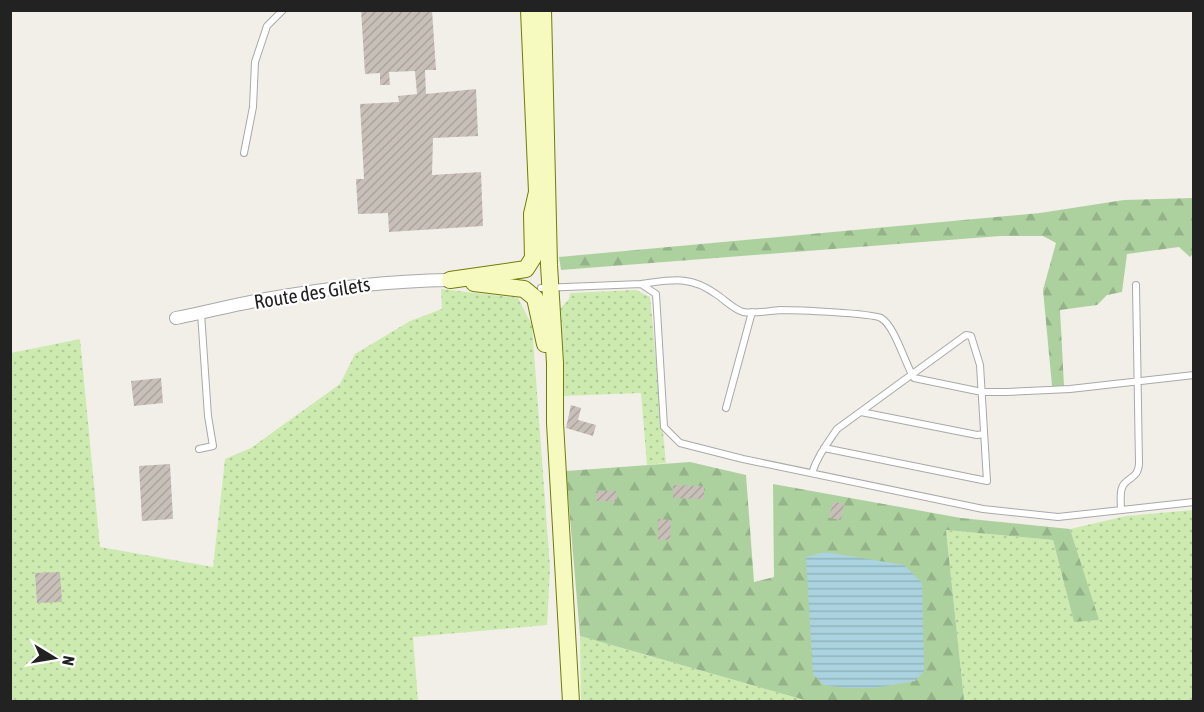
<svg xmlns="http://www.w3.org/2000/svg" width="1204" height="712" viewBox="0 0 1204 712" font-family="'Asap Condensed',sans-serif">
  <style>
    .grass { fill: url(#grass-dots) }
    .forest { fill: url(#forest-firs) }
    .water { fill: url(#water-rules) }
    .building { fill: url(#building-hatch) }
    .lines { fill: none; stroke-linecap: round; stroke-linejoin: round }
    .lane-casing { stroke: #a9a9a9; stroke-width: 8 }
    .street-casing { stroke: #a9a9a9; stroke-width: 14 }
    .secondary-casing { stroke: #707d05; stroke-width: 18 }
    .lane { stroke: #fff; stroke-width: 6 }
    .street { stroke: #fff; stroke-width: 12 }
    .secondary { stroke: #f7fabf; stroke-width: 16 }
    .labels { text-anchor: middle; stroke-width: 4.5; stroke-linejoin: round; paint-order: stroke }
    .street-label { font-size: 20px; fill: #222; stroke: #fff }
  </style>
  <defs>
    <pattern id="grass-dots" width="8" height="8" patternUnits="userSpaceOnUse" patternTransform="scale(1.5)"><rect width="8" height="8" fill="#cdebb0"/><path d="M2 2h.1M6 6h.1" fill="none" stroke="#b0c997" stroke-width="1.8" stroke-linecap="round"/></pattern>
    <pattern id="forest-firs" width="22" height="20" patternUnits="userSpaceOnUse" patternTransform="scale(1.5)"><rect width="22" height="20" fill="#add19e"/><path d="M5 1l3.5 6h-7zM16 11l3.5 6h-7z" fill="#95b388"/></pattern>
    <pattern id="water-rules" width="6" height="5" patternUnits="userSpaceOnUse" patternTransform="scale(1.5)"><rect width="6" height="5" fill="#aad3df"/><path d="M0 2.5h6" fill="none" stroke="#92b5bf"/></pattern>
    <pattern id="building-hatch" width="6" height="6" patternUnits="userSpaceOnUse" patternTransform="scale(1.5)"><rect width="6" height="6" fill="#c7bfb8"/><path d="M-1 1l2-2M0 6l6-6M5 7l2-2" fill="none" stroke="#aba49e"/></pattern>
  </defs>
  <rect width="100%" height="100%" fill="#f2efe9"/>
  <!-- grass -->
  <path class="grass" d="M441,289L518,298L532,325L550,568L547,625L413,637L418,701L11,702V353L80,339L100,547L213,567L225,459L251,448L340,384L355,354L410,321L442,309Z
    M636,290L650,297L666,463L647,465L641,393L563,396L558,311L569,299L570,293Z
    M1193,510V701H960L964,699L946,530L1053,540L1074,621L1098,620L1070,529L1126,516Z
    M580,636L808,701H581Z"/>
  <!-- forest -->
  <path class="forest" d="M1193,198V254L1190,257L1179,247L1127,254L1122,292L1107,295L1097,305L1060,310L1064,386H1052L1043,290L1056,243L1043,236H1000L561,270L559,257L1040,213L1124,200Z
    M690,462L746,475L754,582L774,577L773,484L961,518L1070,529L1099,620L1074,622L1053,540L946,530L964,699L960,702L808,701L580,636L566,471Z"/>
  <!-- water -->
  <path class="water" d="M825,552L904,565L922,583L924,671L915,681L874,688H845L824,685L813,674L806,557Z"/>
  <!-- building -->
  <path class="building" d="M361,10H432L436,70H425L426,94L476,89L478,136L433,138L432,175L481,172L483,226L389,232L388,213L358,214L356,179H364L360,104L399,102L398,96L417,94L415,71L389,72L390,85H380V73L365,74Z
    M161,378L163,403L134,406L131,381Z
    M571,405L581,408L578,420L596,425L593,436L566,428Z
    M170,464L173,519L142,521L139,466Z
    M673,485L704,486V499L673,498Z
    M596,491H616V501H596Z
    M833,502L844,504L841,520L829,518Z
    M658,519L671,520L670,540H658Z
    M60,572L62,602L37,603L35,573Z"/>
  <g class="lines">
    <defs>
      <path id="lane" d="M244,153L253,107L255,62L267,26L283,10
        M641,284C672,280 690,275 716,294C725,300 733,309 743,312C755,314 768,311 780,310C796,310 870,313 881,318C895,326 905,364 914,378L982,392H1007L1070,389L1194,375
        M541,288L641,284L656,294L664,427L680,443L743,459L983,509L1058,517L1194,502
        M726,408L752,312
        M861,412L977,435L984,434
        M199,449L213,446L208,416L201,313
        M812,473C817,457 827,444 837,429L966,335L971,336L980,365L987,481L824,448
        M1121,510C1121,503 1119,490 1124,484C1131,476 1138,477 1139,464L1136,285"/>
      <path id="street" d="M176,318C207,312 236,304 266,299C327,288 388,281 450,280"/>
      <path id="secondary" d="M529,10L537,192
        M543,10L549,265L555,363V423L571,702
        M450,280L526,269L533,258L532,214L537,192
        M474,283L524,289L535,298L545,344"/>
    </defs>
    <!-- lane casing -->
    <use href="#lane" class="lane-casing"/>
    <!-- street casing -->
    <use href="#street" class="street-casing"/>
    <!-- secondary casing -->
    <use href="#secondary" class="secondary-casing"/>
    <!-- lane -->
    <use href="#lane" class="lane"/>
    <!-- street -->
    <use href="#street" class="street"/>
    <!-- secondary -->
    <use href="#secondary" class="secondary"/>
  </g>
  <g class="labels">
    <!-- street labels -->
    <g class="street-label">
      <text transform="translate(312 293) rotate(-9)" y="7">Route des Gilets</text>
    </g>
  </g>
  <!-- border -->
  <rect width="1204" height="712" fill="none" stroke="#222222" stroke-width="24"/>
  <!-- north arrow -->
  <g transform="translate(54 658) rotate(101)" stroke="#ffffff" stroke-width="4.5" paint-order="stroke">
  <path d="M0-4.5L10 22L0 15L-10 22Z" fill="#222222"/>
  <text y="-9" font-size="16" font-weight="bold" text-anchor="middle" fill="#222222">N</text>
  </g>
</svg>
